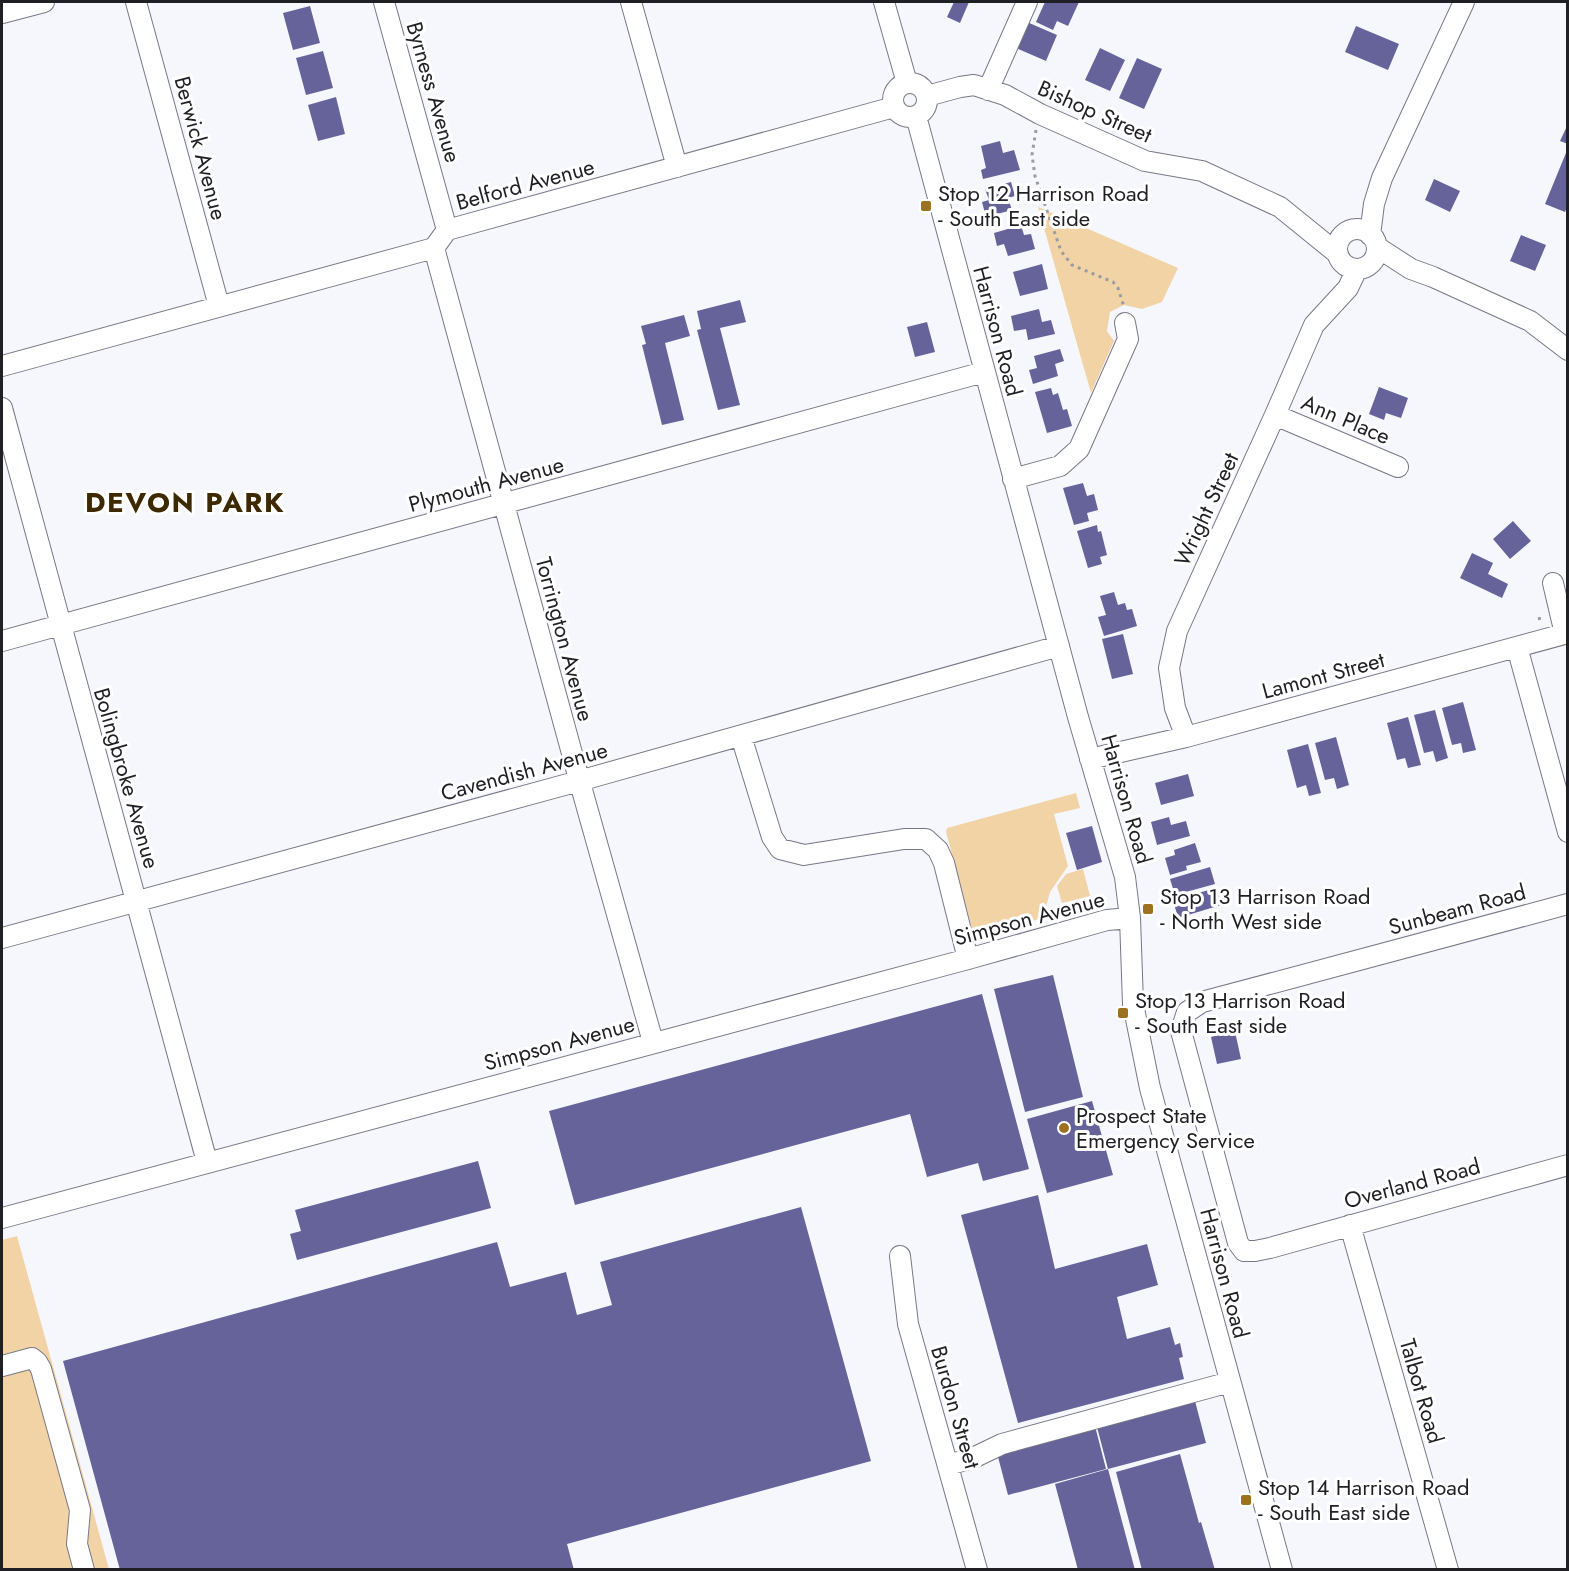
<svg xmlns="http://www.w3.org/2000/svg" width="1569" height="1571" viewBox="0 0 1569 1571" font-family="Jost,sans-serif">
  <style>
    .green { fill: #f1d3a6 }
    .building { fill: #65639a }
    .lines { fill: none; stroke-linecap: round; stroke-linejoin: round }
    .minor-casing { stroke: #777886; stroke-width: 22 }
    .path { stroke: #9a9ba1; stroke-width: 3; stroke-dasharray: 3 4.5; stroke-linecap: butt }
    .minor { stroke: #fff; stroke-width: 20 }
    .poi-dot { fill: #9c7120; stroke: #fff; stroke-width: 2 }
    .labels { text-anchor: middle; stroke-width: 6; stroke-linejoin: round; paint-order: stroke }
    .street-label { font-size: 22px; fill: #1f1f24; stroke: #fff }
    .poi-label { font-size: 22px; fill: #1f1f24; stroke: #fff; text-anchor: start }
    .district-label { font-size: 28px; font-weight: bold; letter-spacing: 1.5px; fill: #3d2902; stroke: #fff }
  </style>
  <rect width="100%" height="100%" fill="#f6f7fd"/>
  <!-- green -->
  <path class="green" d="M1038,207L1178,268L1162,302L1142,309L1124,305L1110,312L1107,331L1114,341L1091,393Z
    M1076,793L1080,808L1054,814L1068,866L1050,892L1043,918L979,936L973,932L946,832L947,828Z
    M1083,869L1090,896L1062,903L1057,886L1066,874Z
    M17,1236L109,1569L2,1570V1240Z"/>
  <!-- building -->
  <path class="building" d="M954,2H969L960,23L947,17Z
    M1045,2H1079L1068,26L1057,21L1053,30L1036,22Z
    M310,6L320,43L293,50L283,13Z
    M1027,22L1057,35L1046,61L1016,48Z
    M1356,26L1399,44L1388,70L1345,52Z
    M1100,48L1125,60L1110,91L1085,80Z
    M323,51L333,88L306,95L296,58Z
    M1137,58L1162,69L1144,109L1119,98Z
    M336,97L345,134L318,141L308,105Z
    M1568,124V144L1560,141Z
    M1000,141L1003,153L1014,150L1020,170L983,179L981,170L986,168L981,146Z
    M1568,148V205L1565,212L1545,204Z
    M1434,179L1460,191L1450,212L1425,200Z
    M1011,182L1015,196L1008,198L1012,210L986,217L982,202L989,200L985,189Z
    M1021,225L1024,235L1031,234L1035,249L1008,256L1004,244L997,246L994,233Z
    M1521,235L1546,245L1535,271L1510,261Z
    M1042,264L1048,289L1020,296L1013,272Z
    M740,300L746,322L720,328L740,405L718,410L697,330L701,329L697,311Z
    M1039,309L1042,322L1051,320L1055,334L1028,340L1026,329L1014,331L1011,316Z
    M684,315L690,336L665,343L684,420L662,425L642,345L646,344L641,326Z
    M927,322L935,352L915,357L907,327Z
    M1060,349L1064,361L1055,364L1058,376L1033,384L1029,370L1037,368L1034,356Z
    M1379,387L1408,398L1401,418L1386,413L1384,420L1369,414Z
    M1051,388L1053,395L1058,393L1063,410L1067,409L1072,426L1047,433L1035,392Z
    M1083,483L1087,496L1094,494L1098,510L1087,513L1089,521L1074,525L1063,488Z
    M1513,521L1531,541L1510,559L1493,539Z
    M1097,525L1098,532L1101,531L1107,555L1100,557L1102,564L1088,568L1077,531Z
    M1472,553L1493,563L1488,574L1508,584L1502,598L1460,578Z
    M1114,592L1118,605L1125,603L1127,610L1132,609L1137,626L1104,636L1098,617L1106,615L1100,596Z
    M1123,634L1133,674L1112,679L1102,639Z
    M1463,702L1476,750L1463,753L1461,743L1452,745L1442,708Z
    M1435,710L1448,758L1436,762L1433,751L1424,753L1414,715Z
    M1408,717L1421,765L1408,768L1405,758L1397,760L1387,723Z
    M1336,737L1349,785L1337,789L1334,778L1325,780L1315,743Z
    M1308,744L1321,793L1309,796L1306,785L1297,788L1287,750Z
    M1188,774L1194,796L1161,805L1155,783Z
    M1169,817L1171,825L1186,821L1190,836L1157,845L1151,822Z
    M1092,826L1102,862L1077,870L1066,833Z
    M1195,843L1201,862L1186,866L1187,870L1170,875L1165,858L1175,855L1174,850Z
    M1210,867L1215,884L1175,895L1170,879Z
    M1216,888L1221,905L1178,918L1173,900Z
    M1053,975L1083,1097L1025,1112L994,989Z
    M982,994L1029,1169L983,1181L978,1163L927,1177L910,1114L575,1205L549,1111Z
    M1234,1027L1241,1059L1217,1064L1211,1037L1222,1034V1030Z
    M1092,1101L1113,1175L1047,1193L1027,1119Z
    M478,1161L491,1208L297,1260L290,1234L301,1231L295,1210Z
    M1038,1195L1055,1269L1147,1244L1158,1285L1117,1297L1127,1339L1170,1327L1175,1345L1180,1343L1183,1357L1179,1358L1184,1379L1018,1423L961,1215Z
    M801,1207L871,1461L567,1544L574,1570H120L63,1361L497,1242L510,1287L566,1272L577,1315L612,1305L600,1262Z
    M1195,1401L1206,1443L1108,1469L1097,1427Z
    M1095,1426L1106,1469L1008,1495L997,1453Z
    M1180,1454L1199,1523L1201,1522L1215,1570H1142L1116,1472Z
    M1108,1469L1135,1570H1078L1055,1484Z"/>
  <g class="lines">
    <defs>
      <path id="minor" d="M136,2L219,306
        M384,2L447,230
        M631,2L677,167
        M884,2L907,83
        M2,13L44,2
        M893 100a17 17 0 1 1 34 0a17 17 0 1 1-34 0Z
        M988,90L1027,2
        M927,96L960,87L974,85L1005,95L1040,114L1145,161L1202,171L1280,207L1338,254
        M916,116L1078,717L1125,877L1130,918L1133,1004L1150,1088L1282,1570
        M1337 249a20 20 0 1 1 40 0a20 20 0 1 1-40 0Z
        M1370,235L1374,204L1382,178L1464,2
        M1377,247L1411,269L1433,277L1530,321L1568,350
        M434,248L582,790L653,1042
        M2,366L434,248L447,230L894,107
        M2,408L207,1162
        M1275,415L1398,467
        M1013,479L1060,466L1079,449L1128,339L1125,323
        M1553,583L1565,634
        M2,641L984,372
        M1517,647L1568,832
        M741,736L772,837L780,849L804,855L904,839H926L938,850L944,863L968,959
        M1186,737L1175,708L1169,668L1177,631L1275,415L1314,325L1348,288L1357,269
        M1090,759L1186,737L1568,633
        M1568,904L1202,1002L1187,1012L1181,1031L1238,1243L1244,1251H1255L1270,1248L1568,1165
        M2,938L579,781L1059,646
        M2,1218L968,959L1107,920L1130,918
        M1350,1225L1448,1570
        M900,1256L908,1324L977,1570
        M2,1366L32,1358L37,1362L41,1369L80,1510L77,1544L84,1570
        M948,1465L973,1458L1002,1444L1230,1382"/>
    </defs>
    <!-- minor casing -->
    <use href="#minor" class="minor-casing"/>
    <!-- path -->
    <path class="path" d="M1036,130L1032,155L1035,176L1061,251L1072,265L1113,282L1118,288L1124,307
      M1538,619L1545,617"/>
    <!-- minor -->
    <use href="#minor" class="minor"/>
  </g>
  <!-- markers -->
  <g class="poi-dot">
    <rect x="920" y="200" width="12" height="12" rx="3"/>
    <rect x="1142" y="903" width="12" height="12" rx="3"/>
    <rect x="1117" y="1007" width="12" height="12" rx="3"/>
    <circle cx="1064" cy="1128" r="6"/>
    <rect x="1240" y="1494" width="12" height="12" rx="3"/>
  </g>
  <g class="labels">
    <!-- street labels -->
    <g class="street-label">
      <text transform="translate(434 92) rotate(74)" y="8">Byrness Avenue</text>
      <text transform="translate(1095 111) rotate(24)" y="8">Bishop Street</text>
      <text transform="translate(201 148) rotate(75)" y="8">Berwick Avenue</text>
      <text transform="translate(525 184) rotate(-15)" y="8">Belford Avenue</text>
      <text transform="translate(998 331) rotate(75)" y="8">Harrison Road</text>
      <text transform="translate(1346 419) rotate(23)" y="8">Ann Place</text>
      <text transform="translate(486 484) rotate(-15)" y="8">Plymouth Avenue</text>
      <text transform="translate(1206 509) rotate(-65)" y="8">Wright Street</text>
      <text transform="translate(565 639) rotate(75)" y="8">Torrington Avenue</text>
      <text transform="translate(1323 675) rotate(-15)" y="8">Lamont Street</text>
      <text transform="translate(524 771) rotate(-15)" y="8">Cavendish Avenue</text>
      <text transform="translate(127 778) rotate(74)" y="8">Bolingbroke Avenue</text>
      <text transform="translate(1127 799) rotate(74)" y="8">Harrison Road</text>
      <text transform="translate(1457 909) rotate(-15)" y="8">Sunbeam Road</text>
      <text transform="translate(1029 918) rotate(-15)" y="8">Simpson Avenue</text>
      <text transform="translate(559 1043) rotate(-15)" y="8">Simpson Avenue</text>
      <text transform="translate(1412 1183) rotate(-15)" y="8">Overland Road</text>
      <text transform="translate(1225 1273) rotate(75)" y="8">Harrison Road</text>
      <text transform="translate(1422 1391) rotate(74)" y="8">Talbot Road</text>
      <text transform="translate(956 1407) rotate(74)" y="8">Burdon Street</text>
    </g>
    <!-- poi labels -->
    <g class="poi-label">
      <text x="938" y="201">Stop 12 Harrison Road<tspan x="938" dy="25">- South East side</tspan></text>
      <text x="1160" y="904">Stop 13 Harrison Road<tspan x="1160" dy="25">- North West side</tspan></text>
      <text x="1135" y="1008">Stop 13 Harrison Road<tspan x="1135" dy="25">- South East side</tspan></text>
      <text x="1076" y="1123">Prospect State<tspan x="1076" dy="25">Emergency Service</tspan></text>
      <text x="1258" y="1495">Stop 14 Harrison Road<tspan x="1258" dy="25">- South East side</tspan></text>
    </g>
    <!-- district labels -->
    <g class="district-label">
      <text x="185" y="512">DEVON PARK</text>
    </g>
  </g>
  <!-- border -->
  <rect width="1569" height="1571" fill="none" stroke="#1f1f24" stroke-width="6"/>
</svg>
